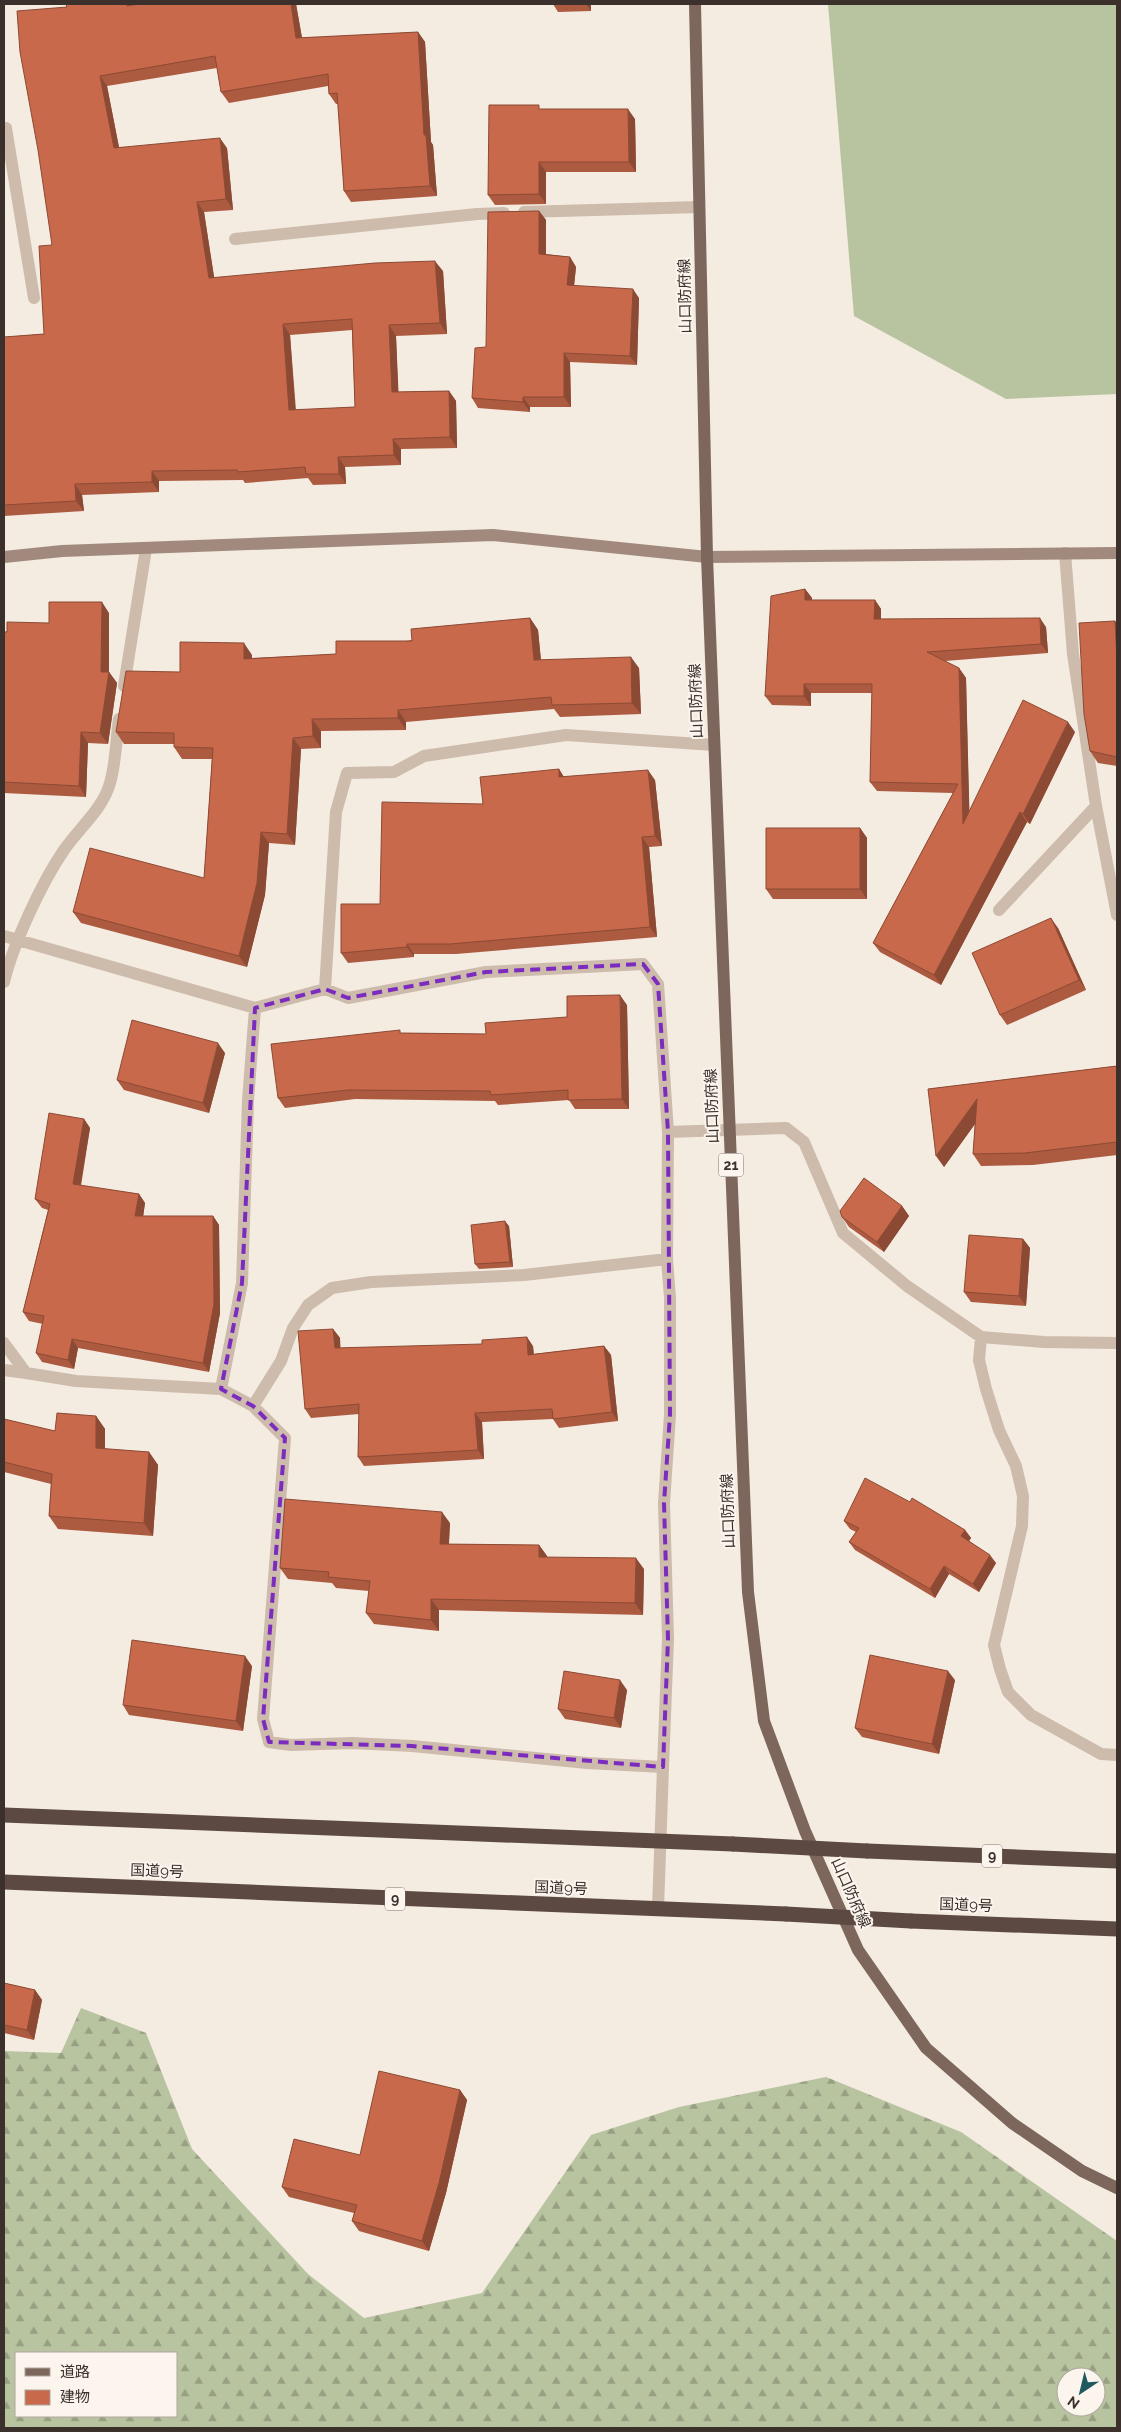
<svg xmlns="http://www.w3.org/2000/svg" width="1121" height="2432" viewBox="0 0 1121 2432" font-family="Raleway,'Noto Sans JP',sans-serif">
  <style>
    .forest { fill: url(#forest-firs); fill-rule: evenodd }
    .pitch { fill: #b8c4a0 }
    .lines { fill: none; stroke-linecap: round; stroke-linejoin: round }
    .street { stroke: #cdbbac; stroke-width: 12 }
    .secondary { stroke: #a18a7d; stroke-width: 12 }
    .primary { stroke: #7d675c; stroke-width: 12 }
    .highway { stroke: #5c4a42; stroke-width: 15 }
    .highway-bridge { stroke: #5c4a42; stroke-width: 15 }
    .wall { fill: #ac5a40; fill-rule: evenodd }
    .shaded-wall { fill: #8c4a34 }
    .building { fill: #c8694b; stroke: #8c4a34; fill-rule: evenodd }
    .marked { fill: none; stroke: #7b2cbf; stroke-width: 4; stroke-dasharray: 10 6; stroke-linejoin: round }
    .labels { text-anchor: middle; stroke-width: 4; stroke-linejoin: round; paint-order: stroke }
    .shield { fill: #fbf5ee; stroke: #756b66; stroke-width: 1 }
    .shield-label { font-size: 14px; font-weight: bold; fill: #3b302b }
    .street-label { font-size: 15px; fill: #3b302b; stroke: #fbf5ee }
  </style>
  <defs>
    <pattern id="forest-firs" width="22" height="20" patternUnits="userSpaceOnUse" patternTransform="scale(1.25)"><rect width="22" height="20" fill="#b8c4a0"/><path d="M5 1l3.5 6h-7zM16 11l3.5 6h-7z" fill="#97a083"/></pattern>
  </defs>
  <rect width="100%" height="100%" fill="#f4ebe1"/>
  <!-- forest -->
  <path class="forest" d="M81,2008L146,2033L192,2149L308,2274L364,2318L482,2293L591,2135L679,2107L826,2077L961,2132L1117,2241V2428H4V2051L61,2053ZM16,2353H176V2416H16ZM1066,2377H1096V2407H1066Z"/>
  <!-- pitch -->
  <path class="pitch" d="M828,4H1117V394L1006,399L854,316Z"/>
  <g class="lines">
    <!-- street -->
    <path class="street" d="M4,129L6,128L34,298
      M524,212L699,207
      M235,239L477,214L504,213
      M1065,553L1073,654L1096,806L1117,915
      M124,686L146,549
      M999,910L1096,806
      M4,936L255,1008L325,989L336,812L347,773L394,772L424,756L566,735L714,745
      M4,982C13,944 42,882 64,850C79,828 103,809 110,783C116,763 116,739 119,719
      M325,989L348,998L486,972L643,964L658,984L668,1132L786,1128L804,1142L843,1233L907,1286L981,1337L1044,1342L1117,1343
      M981,1337L979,1360L986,1389L999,1430L1016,1466L1023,1496L1022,1526L994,1645L1000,1669L1008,1692L1031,1715L1101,1754L1117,1755
      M4,1343L26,1373L76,1381L221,1389L242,1283L248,1101L255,1008
      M4,1370L26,1373
      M221,1389L253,1406L281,1361L293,1328L308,1305L332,1288L371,1282L524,1275L667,1259L668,1132
      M253,1406L285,1438L263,1719L269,1742L291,1745L352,1743L412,1746L587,1763L663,1767L668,1639L664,1503L670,1415V1298L667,1259
      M658,1909L663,1767"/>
    <!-- secondary -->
    <path class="secondary" d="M4,557L62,551L493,535L707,557L1117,553"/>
    <!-- primary -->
    <path class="primary" d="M695,4L707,557L748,1592L764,1721L805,1831L858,1950L926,2048L1012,2123L1082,2171L1117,2188"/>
    <!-- highway -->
    <path class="highway" d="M4,1815L733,1844
      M867,1851L1117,1861
      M4,1882L786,1914
      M911,1921L1117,1929"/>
    <!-- highway-bridge -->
    <path class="highway-bridge" d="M733,1844L867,1851
      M786,1914L911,1921"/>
  </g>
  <!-- wall -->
  <path class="wall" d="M66,4H133V5L139,4H296L302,38L418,32L425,42L431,142L433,145L437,196L351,202L344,191L338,104H336L329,94L328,86L229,103L221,92L217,68L107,86L119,147L227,148L233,210L204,212L214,278L443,271L447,334L396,336L398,392L449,391L456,401L457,448L401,449V465L345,467L346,484L313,485L308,478L245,483L243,480L159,481V492L82,495L84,511L4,516V337L44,334L52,245L67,7ZM352,330L355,407L296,410L290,335Z
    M553,4H591V11L558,12Z
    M542,109L635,119L636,172H546V204L495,205L488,195Z
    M539,211L546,220V254L570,257L576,267L574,286L639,298L637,365L570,362L571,407H530V412L478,408L472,398L486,347Z
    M805,589L812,598V600H875L881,609V619L1046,627L1048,653L945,661L959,668L966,678L969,812L1075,732L1030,824L1027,822L941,985L880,952L873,943L953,793L877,791L870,782L872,693H811V706L772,705L765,696Z
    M109,613V672L117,683L108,744L88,743L86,797L4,793V632L49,623Z
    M530,618L538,630L541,660L639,668L641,714L560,717L554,709L406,722V730L321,731V748L301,749L295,845L269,843L265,895L247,967L81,923L73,912L204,878L212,759H182L174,747V744H124L116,732L180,672L252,655V658L336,654Z
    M1115,621L1117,624V766L1098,763L1090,751Z
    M559,769L564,777L655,780L662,846L649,847L657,937L456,954H414V957L348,963L341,953L380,904L483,804Z
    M860,828L867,838V899H773L766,889Z
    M1058,928L1086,990L1007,1025L1000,1015Z
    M627,1005L629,1109H575L569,1100L498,1105L495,1101L355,1099L285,1108L278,1098L402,1033L486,1034Z
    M225,1053L209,1113L124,1090L117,1080Z
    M1117,1066V1155L1033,1165L981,1166L973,1154L975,1124L944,1167L928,1089Z
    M84,1119L90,1128L81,1186L139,1194L145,1203L143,1216H213L219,1225L220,1313L209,1372L78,1348L74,1369L42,1362L36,1353L43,1324L29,1321L23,1312L48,1210L42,1208L35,1199Z
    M902,1206L909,1216L884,1252L849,1227L842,1217Z
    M509,1226L513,1267L479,1269L475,1264Z
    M1023,1239L1030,1248L1026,1306L971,1302L964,1292Z
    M333,1329L340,1338V1348L533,1346L534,1354L604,1346L611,1355L618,1421L559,1428L553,1419L482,1422L484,1459L364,1466L358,1457L359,1414L311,1418L305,1409Z
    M96,1416L105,1429V1449L149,1452L158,1465L153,1536L58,1529L49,1516L51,1484L4,1472V1419L55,1431Z
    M844,1521L965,1530L971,1538L969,1541L996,1563L979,1592L949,1574L935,1598L855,1550L849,1542L856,1532L850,1529Z
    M450,1523L449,1544L539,1545L547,1556V1557L644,1569L643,1615L439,1610V1631L374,1624L366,1613L369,1591L336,1588L332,1583L288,1579L280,1568Z
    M252,1666L243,1731L129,1715L123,1705Z
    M955,1680L939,1754L862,1737L855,1728Z
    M627,1690L621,1728L565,1719L558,1709Z
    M4,1983L35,1990L42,2000L34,2040L4,2033Z
    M460,2090L467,2100L446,2193L429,2251L359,2231L352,2221L354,2213L289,2197L282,2187L360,2155Z"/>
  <!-- shaded-wall -->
  <path class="shaded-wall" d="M291,4H296L304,49L296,38Z
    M586,4H591V11Z
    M418,32L425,42L431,142L433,145L437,196L430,186L424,135Z
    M100,76L107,86L121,158L114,148Z
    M628,109L635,119L636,172L629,162Z
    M220,138L227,148L233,210L226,199Z
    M539,162L546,172V204L539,194Z
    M197,202L204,212L216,289L209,278Z
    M539,211L546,220V263L539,254Z
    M570,257L576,267L573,295L567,285Z
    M435,261L443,271L447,334L440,323Z
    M633,289L639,298L637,365L630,356Z
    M283,324L290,335L296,420L289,410Z
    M389,325L396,336L399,403L392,392Z
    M564,353L570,362L571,407L564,397Z
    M449,391L456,401L457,448L450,437Z
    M523,397L530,407V412L523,402Z
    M393,439L401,449V465L394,455Z
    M338,457L345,467L346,484L339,474Z
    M152,471L159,481V492L152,482Z
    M75,484L82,495L84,511L76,501Z
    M805,589L812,598V610L805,600Z
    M875,600L881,609V629L874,619Z
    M102,602L109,613V674V672L117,683L108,744L100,733Z
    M530,618L538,630L542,672L534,660Z
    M1040,618L1046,627L1048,653L1041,644Z
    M1115,621L1117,624V660Z
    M244,643L252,655V670L244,659Z
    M631,657L639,668L641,714L632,703Z
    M959,668L966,678L970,834L963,824Z
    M804,684L811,693V706L804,696Z
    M398,710L406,722V730L398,718Z
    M312,719L321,731V748L313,736Z
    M1068,722L1075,732L1030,824L1023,814Z
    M81,732L88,743L86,797L79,786Z
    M293,738L301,749L295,845L287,834Z
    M559,769L565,779L559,777Z
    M648,770L655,780L662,846L655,836Z
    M1020,812L1027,822L941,985L934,975Z
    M860,828L867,838V899L860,889Z
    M261,832L269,843L265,895L247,967L239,956Z
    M642,837L649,847L657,937L650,927Z
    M1051,918L1058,928L1086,990L1079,980Z
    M407,944L414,954V957L407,947Z
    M620,995L627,1005L629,1109L622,1099Z
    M218,1043L225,1053L209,1113L203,1103Z
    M977,1099L985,1110L944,1167L936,1156Z
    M84,1119L90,1128L79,1193L73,1184Z
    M139,1194L145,1203L142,1225L135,1216Z
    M902,1206L909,1216L884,1252L877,1242Z
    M213,1216L219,1225L220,1313L209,1372L203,1363Z
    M505,1221L509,1226L513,1267L510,1262Z
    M1023,1239L1030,1248L1026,1306L1019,1296Z
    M333,1329L340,1338L341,1357L335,1348Z
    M527,1337L533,1346L534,1364L528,1355Z
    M72,1339L78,1348L74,1369L68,1360Z
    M604,1346L611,1355L618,1421L612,1412Z
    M475,1413L482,1422L484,1459L478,1450Z
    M96,1416L105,1429V1461L96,1448Z
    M149,1452L158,1465L153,1536L144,1523Z
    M442,1512L450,1523L448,1556L440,1544Z
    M965,1530L971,1538L967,1544L961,1536Z
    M539,1545L547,1556V1569L539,1557Z
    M990,1555L996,1563L979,1592L973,1584Z
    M636,1558L644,1569L643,1615L635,1603Z
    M944,1566L949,1574L935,1598L930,1589Z
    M431,1599L439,1610V1631L431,1620Z
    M245,1656L252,1666L243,1731L236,1721Z
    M948,1671L955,1680L939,1754L932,1744Z
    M620,1680L627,1690L621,1728L614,1718Z
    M35,1990L42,2000L34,2040L27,2030Z
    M460,2090L467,2100L446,2193L429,2251L422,2241Z"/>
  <!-- building -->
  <path class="building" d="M66,4H127V6L139,4H291L296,38L418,32L424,135H426L430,186L344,191L337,93L329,94L328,74L221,92L215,56L100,76L114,148L220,138L226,199L197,202L209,278L375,263L435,261L440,323L389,325L392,392L449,391L450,437L393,439L394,455L338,457L339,474H306L305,467L238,472L237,470L152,471V482L75,484L76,501L4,505V337L44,334L39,246L52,245L38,150L20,52L17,11L67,7ZM352,319L355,407L289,410L283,324Z
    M489,105H539V109H628L629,162H539V194L488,195Z
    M539,211V254L570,257L567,285L633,289L630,356L564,353V397H523V402L472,398L475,348L486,347L488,212Z
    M805,589V600H875L874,619L1040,618L1041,644L927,652L959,668L963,824L1023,700L1068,722L1023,814L1020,812L934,975L873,943L958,784L870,782L872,684H804V696H765L771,596Z
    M49,602H102L101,672H109L100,733L81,732L79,786L4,782V632H7V622L49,623Z
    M530,618L534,660L631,657L632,703L552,705L551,697L398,710V718L312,719L313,736L293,738L287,834L261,832L257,883L239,956L73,912L90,848L204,878L213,748L174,747V733L116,732L126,671L180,672V642L244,643V659L336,654V641H412L411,629Z
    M1115,621L1117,660V757L1090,751L1084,714L1079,623Z
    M559,769V777L648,770L655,836L642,837L650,927L450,944H407V947L341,953V904H380L382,802L483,804L480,777Z
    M766,828H860V889H766Z
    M1051,918L1079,980L1000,1015L972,953Z
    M620,995L622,1099L568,1100V1090L491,1095L490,1091L348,1090L278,1098L271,1044L400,1030V1033L486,1034L485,1023L567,1017V996Z
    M132,1020L218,1043L203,1103L117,1080Z
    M1117,1066V1142L1025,1153L973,1154L977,1099L936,1156L928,1089Z
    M49,1113L84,1119L73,1184L139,1194L135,1216H213L214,1304L203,1363L72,1339L68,1360L36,1353L44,1316L23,1312L50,1204L35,1199Z
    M864,1178L902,1206L877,1242L842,1217L840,1211Z
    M505,1221L510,1262L475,1264L471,1225Z
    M969,1235L1023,1239L1019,1296L964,1292Z
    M333,1329L335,1348L482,1344V1340L527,1337L528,1355L604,1346L612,1412L553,1419L552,1409L475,1413L478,1450L358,1457L359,1404L305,1409L298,1331Z
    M57,1413L96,1416V1448L149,1452L144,1523L49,1516L52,1474L4,1462V1419L55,1431Z
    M865,1478L910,1502L912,1498L965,1530L961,1536L990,1555L973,1584L944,1566L930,1589L849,1542L859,1528L844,1521Z
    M285,1499L442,1512L440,1544L539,1545V1557L636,1558L635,1603L431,1599V1620L366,1613L370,1581L328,1577L329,1572L280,1568Z
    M132,1640L245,1656L236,1721L123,1705Z
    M870,1655L948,1671L932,1744L855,1728Z
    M564,1671L620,1680L614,1718L558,1709Z
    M4,1983L35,1990L27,2030L4,2025Z
    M379,2071L460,2090L439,2183L422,2241L352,2221L357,2205L282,2187L294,2139L360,2155Z"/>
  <!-- marked area -->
  <path class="marked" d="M643,964L658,984L668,1132L670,1415L664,1503L668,1639L663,1767L412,1746L269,1742L263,1719L285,1438L253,1406L221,1389L242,1283L255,1008L325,989L348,998L486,972Z"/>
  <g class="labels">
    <!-- shield labels -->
    <g class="shield">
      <rect x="718.5" y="1153.5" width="25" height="23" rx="4"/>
      <rect x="982" y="1844.5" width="20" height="23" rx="4"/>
      <rect x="385" y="1887.5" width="20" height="23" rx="4"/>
    </g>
    <g class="shield-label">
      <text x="731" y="1170">21</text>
      <text x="992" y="1861">9</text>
      <text x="395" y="1904">9</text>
    </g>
    <!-- street labels -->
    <g class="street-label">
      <text transform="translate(685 296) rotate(-91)" y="5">山口防府線</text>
      <text transform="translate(696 701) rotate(-92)" y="5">山口防府線</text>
      <text transform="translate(712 1106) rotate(-92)" y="5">山口防府線</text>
      <text transform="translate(728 1511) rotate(-92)" y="5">山口防府線</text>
      <text transform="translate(157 1871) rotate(2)" y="5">国道9号</text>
      <text transform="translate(561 1888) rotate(2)" y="5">国道9号</text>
      <text transform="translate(851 1893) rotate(66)" y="5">山口防府線</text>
      <text transform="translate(966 1905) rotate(2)" y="5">国道9号</text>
    </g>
  </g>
  <!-- border -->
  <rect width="1121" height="2432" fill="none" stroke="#3b302b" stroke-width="10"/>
  <!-- legend -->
  <rect x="15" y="2352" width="162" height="65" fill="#fbf5ee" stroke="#aea6a0"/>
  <rect x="25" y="2368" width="25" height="8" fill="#7d675c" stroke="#aea6a0"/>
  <text x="60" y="2377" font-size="15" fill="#3b302b">道路</text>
  <rect x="25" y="2390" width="25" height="15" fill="#c8694b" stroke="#aea6a0"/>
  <text x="60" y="2402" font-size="15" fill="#3b302b">建物</text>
  <!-- north arrow -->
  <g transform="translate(1081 2392) rotate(215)"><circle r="24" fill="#fbf5ee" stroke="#aea6a0"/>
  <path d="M0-4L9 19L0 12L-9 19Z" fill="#1f5a5e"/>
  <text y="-8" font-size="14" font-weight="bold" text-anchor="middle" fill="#3b302b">N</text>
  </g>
</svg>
